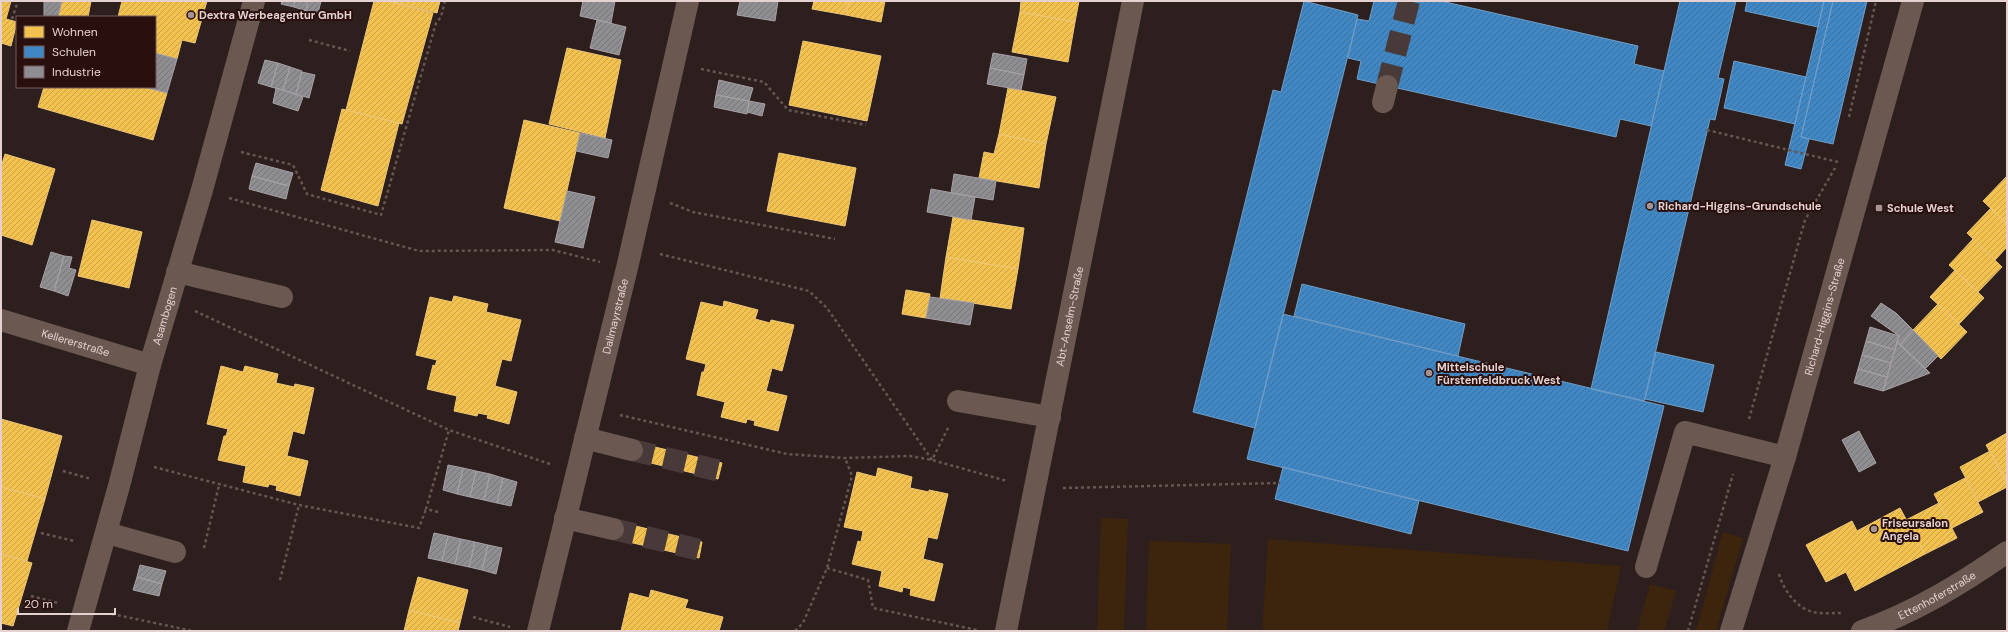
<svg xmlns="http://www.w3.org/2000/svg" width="2008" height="632" viewBox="0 0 2008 632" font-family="'DM Sans',sans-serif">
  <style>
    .green { fill: #3d250d }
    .homes { fill: url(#homes-hatch); stroke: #eec675 }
    .schools { fill: url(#schools-hatch); stroke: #709ec8 }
    .industry { fill: url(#industry-hatch); stroke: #a7a1a5 }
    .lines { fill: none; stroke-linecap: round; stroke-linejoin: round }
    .minor-tunnel { stroke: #483a39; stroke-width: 22; stroke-dasharray: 22 11; stroke-linecap: butt }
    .path { stroke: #655652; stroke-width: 2.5; stroke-dasharray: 3 3; stroke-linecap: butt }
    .minor { stroke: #6a5851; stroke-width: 22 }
    .poi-dot { fill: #a49392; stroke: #29100f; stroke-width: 1.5 }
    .labels { text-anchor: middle; stroke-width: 4; stroke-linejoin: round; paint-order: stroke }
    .poi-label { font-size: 11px; font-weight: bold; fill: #e4d1d0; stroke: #29100f; text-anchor: start }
    .street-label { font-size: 11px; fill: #e4d1d0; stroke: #29100f }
  </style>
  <defs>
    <pattern id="homes-hatch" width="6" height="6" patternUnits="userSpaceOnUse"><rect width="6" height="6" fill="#f2c14e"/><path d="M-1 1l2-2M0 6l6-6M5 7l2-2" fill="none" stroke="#c6a04a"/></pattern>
    <pattern id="schools-hatch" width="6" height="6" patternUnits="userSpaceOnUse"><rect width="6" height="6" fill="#3f88c5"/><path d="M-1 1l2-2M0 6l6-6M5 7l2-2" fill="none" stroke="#416e96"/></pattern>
    <pattern id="industry-hatch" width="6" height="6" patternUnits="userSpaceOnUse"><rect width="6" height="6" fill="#8d8d92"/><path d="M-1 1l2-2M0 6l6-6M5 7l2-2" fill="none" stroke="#777679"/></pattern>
  </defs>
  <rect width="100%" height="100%" fill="#2d1f1e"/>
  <!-- green -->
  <path class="green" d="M1101,518L1128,519L1124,631H1097Z
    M1723,532L1743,538L1716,631H1696Z
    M1268,539L1621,566L1607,631H1262Z
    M1149,541L1231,544L1227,631H1146Z
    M1650,584L1676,591L1664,631H1637Z"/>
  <!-- homes -->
  <path class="homes" d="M1,1H11L6,19L17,22L11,46L1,43Z
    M62,1H91L88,17H58Z
    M122,1H207L195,43L182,40L177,59L155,53V17H118Z
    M374,1H388L433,13L402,124L346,110Z
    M388,1H440L437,13Z
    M814,1H849L846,15L812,9Z
    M849,1H885L881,22L846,15Z
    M1021,1H1079L1075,22L1020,12Z
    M1020,12L1075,22L1068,62L1012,52Z
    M803,41L881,56L867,121L789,105Z
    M567,48L621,60L605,138L549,124Z
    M44,87H144L167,93L153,140L38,107Z
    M1008,88L1056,97L1046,144L999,134Z
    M342,109L399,123L378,206L321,190Z
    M524,120L580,133L560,221L504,208Z
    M999,134L1046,144L1039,188L979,178L984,152L994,154Z
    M779,153L856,168L845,226L767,211Z
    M5,154L55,169L32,245L1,235V167Z
    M2007,176V224L1983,201Z
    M1991,208L2007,224V247L1995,260L1967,233Z
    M953,217L1024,228L1018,269L946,257Z
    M92,220L142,232L129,288L78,276Z
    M1973,239L2002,267L1978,292L1949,265Z
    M946,257L1018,269L1011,309L940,298Z
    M1955,270L1984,298L1959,324L1930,297Z
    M906,290L930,294L926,318L902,314Z
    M454,296L488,304L486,312L521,320L511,361L502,359L495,386L517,392L509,424L487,418L488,415L478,413L477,416L454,411L457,396L427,389L433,365L435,366L437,360L416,355L430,297L452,302Z
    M724,301L758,310L755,319L770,323L771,320L794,325L782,371L772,368L766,391L787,396L778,431L754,425L755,421L747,419L746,423L721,417L725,402L697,395L702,372H704L706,364L686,359L701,302L723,307Z
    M1938,304L1967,332L1941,359L1913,330Z
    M221,366L243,372L245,366L278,374L276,383L294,387L295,384L314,388L304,434L293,431L287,456L308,461L300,496L276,490L277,486L269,484L268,487L243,482L246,466L218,460L224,436H226L228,429L207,424Z
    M1,419L62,436L45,499L1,487Z
    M2007,433V479L2005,480L1986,445Z
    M634,442L722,463L718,479L630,458Z
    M1990,451L2007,482V487L1978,502L1960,467Z
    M878,468L912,477L910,488L929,492V490L948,494L937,539L928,537L923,559L943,564L934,601L910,595L911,589L903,587L902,592L879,586L882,571L852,564L858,541L861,542L863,531L844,527L857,472L876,477Z
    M1965,478L1983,512L1952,528L1934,494Z
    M1,487L45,499L27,561L1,554Z
    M1939,503L1957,538L1925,554L1906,520Z
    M1900,508L1925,554L1855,591L1846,572L1826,582L1806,545L1852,521L1857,531Z
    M615,521L702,542L699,558L611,538Z
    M1,554L32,563L13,626L1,623Z
    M418,577L468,590L460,623L409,610Z
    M651,590L688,600L685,608L723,617L719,631H621L630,593L649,598Z
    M409,610L460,623L458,631H404Z"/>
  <!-- schools -->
  <path class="schools" d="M1304,1L1358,15L1255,428L1193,412L1273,90L1281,92Z
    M1374,1H1441L1638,46L1634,64L1664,71L1651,126L1620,119L1616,137L1357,79L1361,61L1348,58L1357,19L1369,21Z
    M1680,1H1736L1718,78L1724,79L1715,120L1710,119L1644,401L1591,389Z
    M1747,1H1824L1818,27L1745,11Z
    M1824,1H1833L1801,137L1809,139L1801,169L1785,165Z
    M1833,1H1867L1833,144L1801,137Z
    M1734,61L1806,77L1795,124L1724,108Z
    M1302,284L1465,324L1458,356L1294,316Z
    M1283,314L1664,406L1628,551L1247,459Z
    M1656,352L1714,365L1703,412L1645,399Z
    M1283,467L1419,501L1411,534L1275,499Z"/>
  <!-- industry -->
  <path class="industry" d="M44,1H62L58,17H44Z
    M282,1H295L294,7L281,4Z
    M295,1H308L306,11L294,7Z
    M308,1H321L318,13L306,11Z
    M583,1H615L611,23L580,16Z
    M740,1H778L775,21L737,15Z
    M597,20L626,27L619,55L590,48Z
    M155,53L177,59L167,93L144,87H155Z
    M993,53L1027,59L1024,75L990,68Z
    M265,60L278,63L271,87L258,83Z
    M278,63L290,67L283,90L271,87Z
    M290,67L302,71L296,94L283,90Z
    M990,68L1024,75L1021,90L987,84Z
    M302,72L315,75L309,98L296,94Z
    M719,80L753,88L749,101L716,95Z
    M276,88L303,97L298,111L273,103Z
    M716,95L749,101L747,114L714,107Z
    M749,101L765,104L762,116L747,112Z
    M580,133L612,140L608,158L576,151Z
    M256,163L293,173L289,186L252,176Z
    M954,174L996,181L993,200L951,193Z
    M252,176L289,186L286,199L249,189Z
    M931,189L975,197L971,220L927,212Z
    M567,191L595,197L583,248L555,242Z
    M51,252L64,256L54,291L40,287Z
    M64,256L72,257L69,268L76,270L68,296L54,291Z
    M930,297L974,303L970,325L926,318Z
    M1881,303L1896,313L1913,330L1900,345L1897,341L1899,336L1871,316Z
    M1870,327L1899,336L1895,350L1866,341Z
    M1913,330L1938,356L1925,369L1900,345Z
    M1866,341L1895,350L1891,363L1862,355Z
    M1897,341L1930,373L1883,391L1895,350Z
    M1862,355L1891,363L1887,377L1858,369Z
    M1858,369L1887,377L1883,391L1854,383Z
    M1859,431L1876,463L1859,472L1842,440Z
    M448,465L463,468L457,494L443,490Z
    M463,468L476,471L470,497L457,494Z
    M476,471L490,474L484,500L470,497Z
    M490,474L503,478L497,503L484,500Z
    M503,478L517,482L511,506L497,503Z
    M434,533L448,536L442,561L428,558Z
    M448,536L461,539L455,564L442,561Z
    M461,539L475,542L469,567L455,564Z
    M475,542L488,545L482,570L469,567Z
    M488,545L502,548L496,574L482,570Z
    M140,565L166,571L162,584L137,577Z
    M137,577L162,584L159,596L133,590Z"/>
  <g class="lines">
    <!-- minor-tunnel -->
    <path class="minor-tunnel" d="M1387,86L1409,1
      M632,450L720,471
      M613,529L700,550"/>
    <!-- path -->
    <path class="path" d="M12,19L18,1
      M309,40L350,51
      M701,69L764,82L788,110L866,125
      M1849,117L1876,1
      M1707,130L1838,162
      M241,152L293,165L307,194L381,215L436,23L441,17L445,1
      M229,198L419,251L553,250L600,262
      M670,203L693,212L835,239
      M660,254L809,291L827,308L932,460L949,426
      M195,311L449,430L550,464
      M620,415L787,454L845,458L910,456L932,460L1007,481
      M1749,419L1805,220L1835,168
      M154,467L299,505L419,528L426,509
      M63,471L91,479
      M1063,488L1280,483
      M438,512L426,509L449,430
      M41,533L74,541
      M204,548L219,485
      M827,568L868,580L873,608L977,630
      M1779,574C1783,589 1796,608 1813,612C1821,614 1832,613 1841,613
      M280,580L299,505
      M31,596L58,603
      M112,614L193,631
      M473,617L510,627
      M795,631L803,623L827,568L852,476L845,458
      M1688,631L1733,474"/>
    <!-- minor -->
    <g class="minor">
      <path d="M1383,102L1387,86"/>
      <path d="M177,272L282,297"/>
      <path id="s1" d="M1,320L150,365"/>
      <path d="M958,401L1050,417"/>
      <path d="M585,438L632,450"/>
      <path d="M565,518L613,529"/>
      <path d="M107,533L175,552"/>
      <path d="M1646,567L1685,432L1785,457"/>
      <path id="s2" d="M78,631L119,486L150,365L202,190L254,1"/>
      <path id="s3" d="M538,631L627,268L688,1"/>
      <path id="s4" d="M1006,631L1133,1"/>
      <path id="s5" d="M1731,631L1785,457L1913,1"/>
      <path id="s6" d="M1862,631C1915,612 1961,584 2007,552"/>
    </g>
  </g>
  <!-- markers -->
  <g class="poi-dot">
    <circle cx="191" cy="15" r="4"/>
    <circle cx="1650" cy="206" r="4"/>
    <rect x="1875" y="204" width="8" height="8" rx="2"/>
    <circle cx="1429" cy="373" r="4"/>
    <circle cx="1874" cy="529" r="4"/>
  </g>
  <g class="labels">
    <!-- poi labels -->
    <g class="poi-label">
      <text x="199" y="19">Dextra Werbeagentur GmbH</text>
      <text x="1658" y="210">Richard-Higgins-Grundschule</text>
      <text x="1887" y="212">Schule West</text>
      <text x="1437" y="371">Mittelschule<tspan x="1437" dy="13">Fürstenfeldbruck West</tspan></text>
      <text x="1882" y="527">Friseursalon<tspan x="1882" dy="13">Angela</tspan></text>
    </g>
    <!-- street labels -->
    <g class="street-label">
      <text dy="4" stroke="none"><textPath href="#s2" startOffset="327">Asambogen</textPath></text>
      <text dy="4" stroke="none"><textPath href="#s4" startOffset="321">Abt-Anselm-Straße</textPath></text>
      <text dy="4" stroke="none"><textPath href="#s5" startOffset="328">Richard-Higgins-Straße</textPath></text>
      <text dy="4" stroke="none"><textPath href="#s3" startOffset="324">Dallmayrstraße</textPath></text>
      <text dy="4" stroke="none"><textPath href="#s1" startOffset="78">Kellererstraße</textPath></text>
      <text dy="4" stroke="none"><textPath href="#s6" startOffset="83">Ettenhoferstraße</textPath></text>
    </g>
  </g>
  <!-- border -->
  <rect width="2008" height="632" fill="none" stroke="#e4d1d0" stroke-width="4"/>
  <!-- legend -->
  <rect x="16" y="16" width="140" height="72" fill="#29100f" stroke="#745d5c"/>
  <rect x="24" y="26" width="20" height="12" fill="#f2c14e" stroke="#745d5c"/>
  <text x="52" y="36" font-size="12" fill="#e4d1d0">Wohnen</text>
  <rect x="24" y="46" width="20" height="12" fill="#3f88c5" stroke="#745d5c"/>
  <text x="52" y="56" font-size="12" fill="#e4d1d0">Schulen</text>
  <rect x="24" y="66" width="20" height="12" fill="#8d8d92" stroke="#745d5c"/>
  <text x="52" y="76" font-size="12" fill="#e4d1d0">Industrie</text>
  <!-- scale -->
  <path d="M18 608v6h97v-6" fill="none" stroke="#e4d1d0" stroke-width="2"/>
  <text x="24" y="608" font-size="12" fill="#e4d1d0" stroke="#29100f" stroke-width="3" paint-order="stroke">20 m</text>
</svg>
